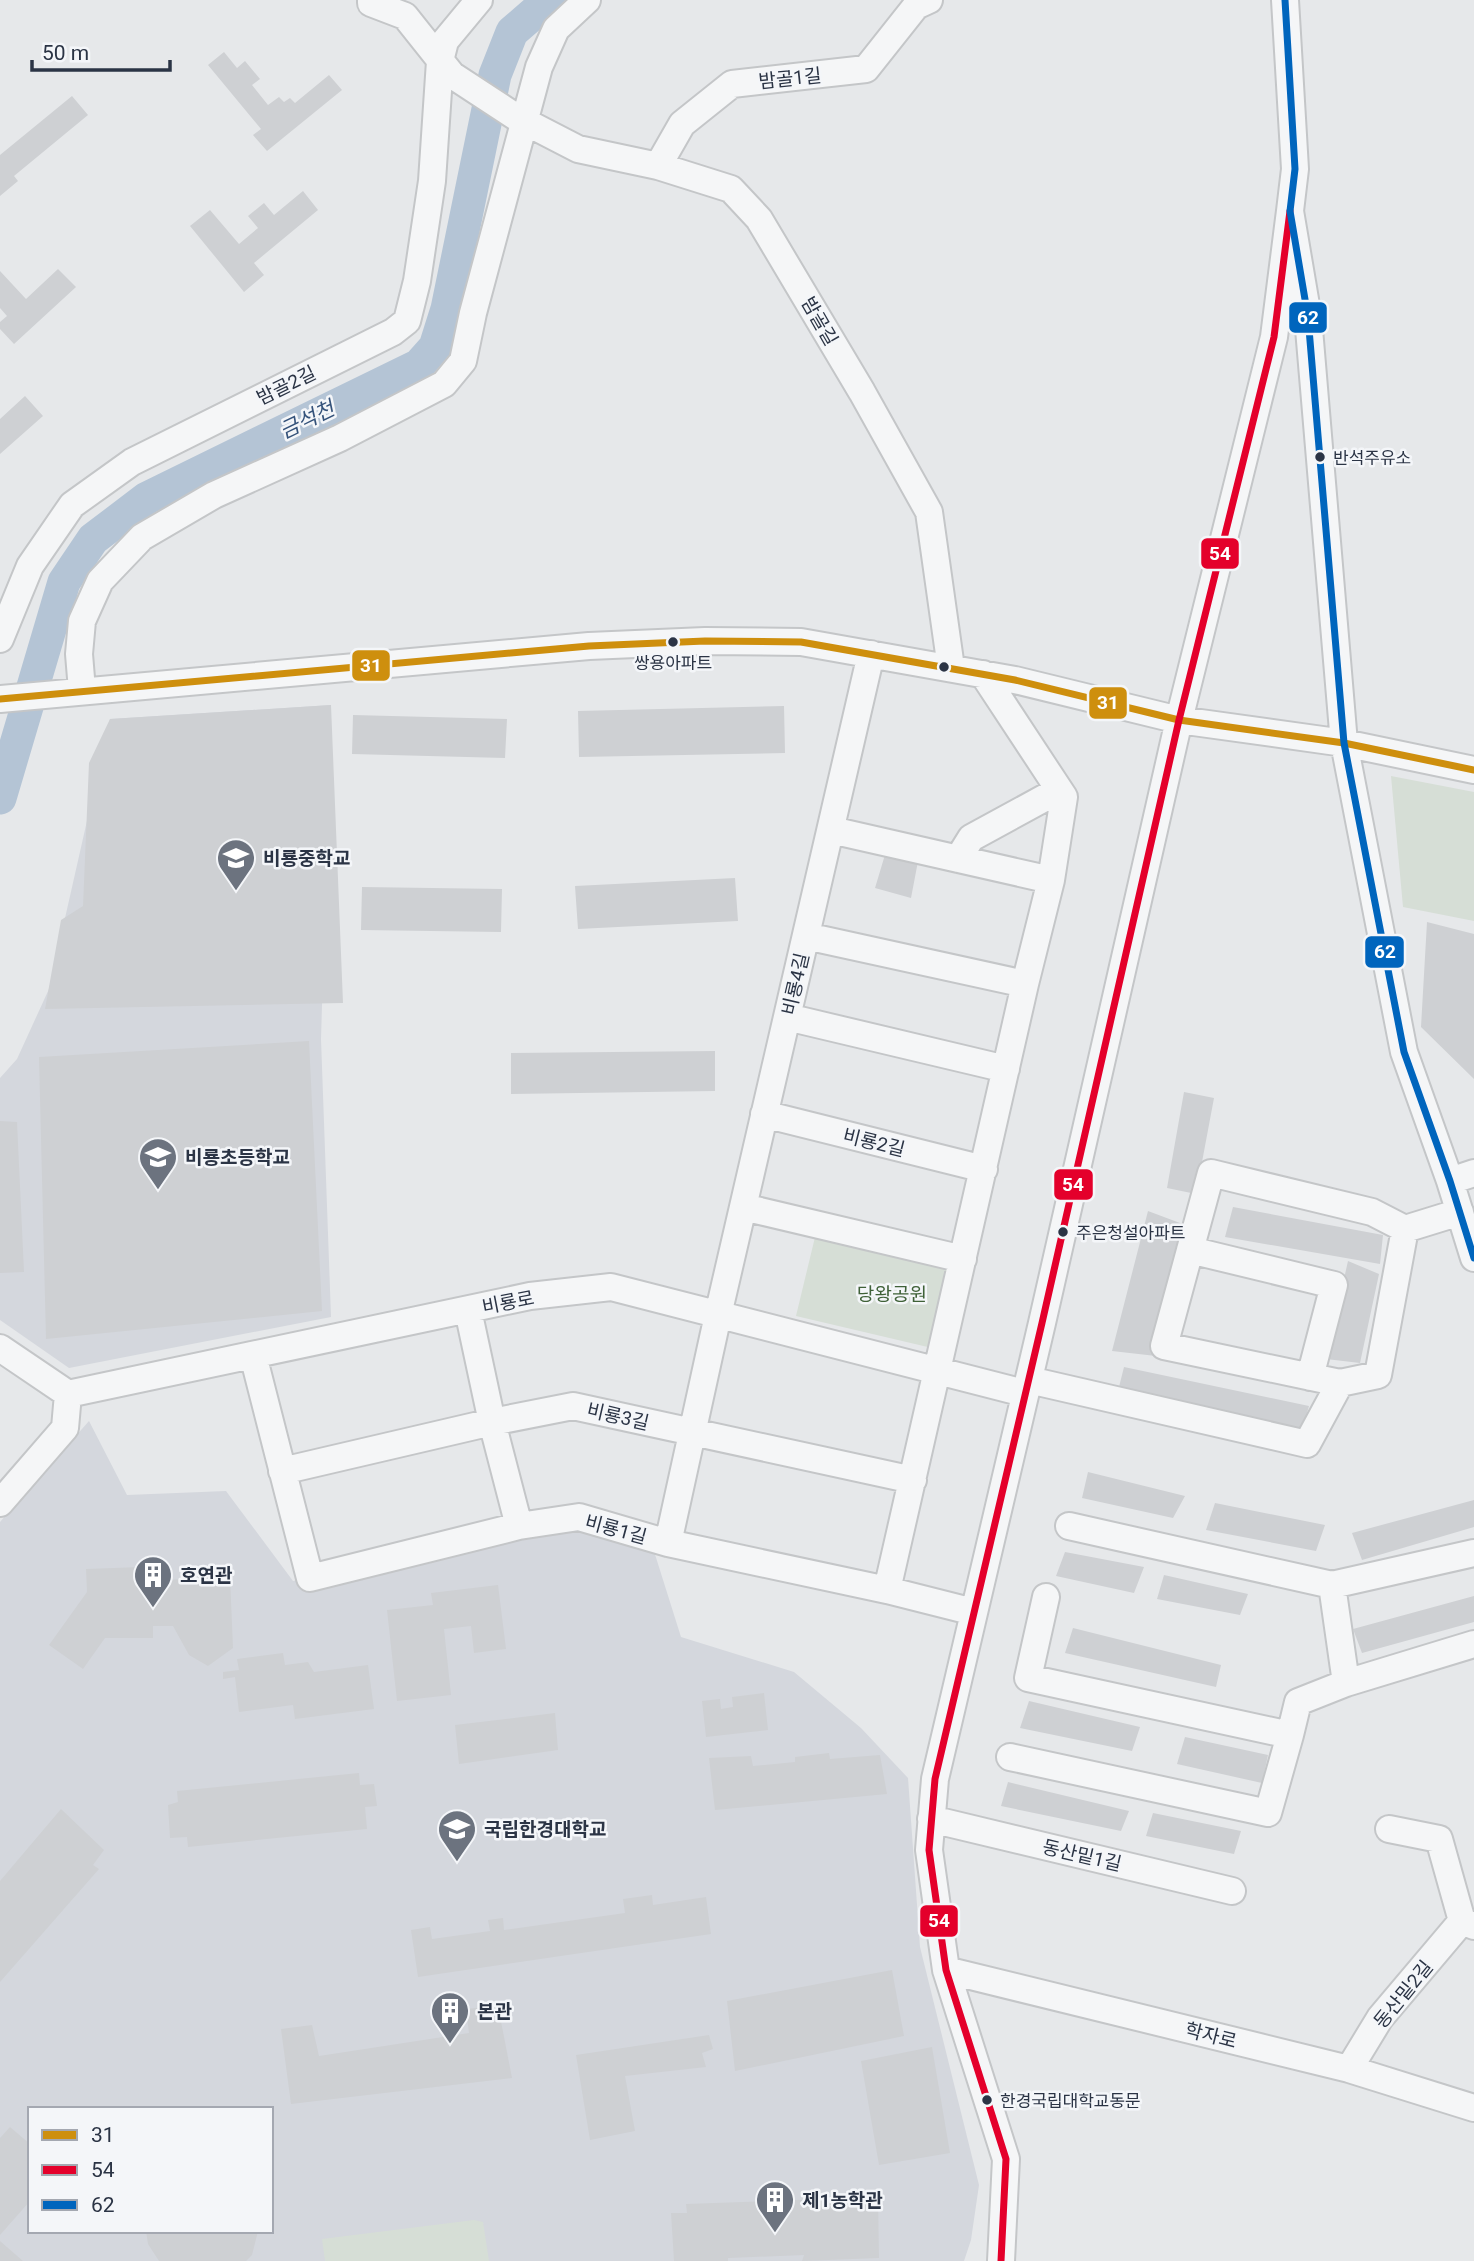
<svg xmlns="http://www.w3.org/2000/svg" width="1474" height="2261" viewBox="0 0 1474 2261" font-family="Roboto,'Noto Sans KR',sans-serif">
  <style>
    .built { fill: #d4d7dd; fill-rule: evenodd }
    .green { fill: #d6ded6 }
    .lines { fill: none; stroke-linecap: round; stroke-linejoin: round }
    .river { stroke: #b4c4d5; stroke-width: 33 }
    .building { fill: #ced0d3 }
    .minor-casing { stroke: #c4c6c8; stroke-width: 30 }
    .minor { stroke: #f5f6f7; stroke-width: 26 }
    .bus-1-casing { stroke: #f4f6f9; stroke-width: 12 }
    .bus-2-casing { stroke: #f4f6f9; stroke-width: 12 }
    .bus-3-casing { stroke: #f4f6f9; stroke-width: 12 }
    .bus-1 { stroke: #ce8f0e; stroke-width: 7 }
    .bus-2 { stroke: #e4002b; stroke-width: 7 }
    .bus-3 { stroke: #0065bd; stroke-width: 7 }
    .bus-dot { fill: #2b3445; stroke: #f4f6f9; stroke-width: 2.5 }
    .labels { text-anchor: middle; stroke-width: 5; stroke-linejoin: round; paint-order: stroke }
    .bus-label { font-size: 17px; fill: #2b3445; stroke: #f4f6f9; text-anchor: start }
    .street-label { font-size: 19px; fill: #2b3445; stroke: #f4f6f9 }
    .poi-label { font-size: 19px; font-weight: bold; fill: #2b3445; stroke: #f4f6f9; text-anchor: start }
    .park-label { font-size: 19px; fill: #3f6138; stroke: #f4f6f9 }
    .water-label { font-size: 21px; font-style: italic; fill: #34527a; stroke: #f4f6f9 }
    .line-badge { stroke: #f4f6f9; stroke-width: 2.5 }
    .badge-label { font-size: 19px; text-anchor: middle; font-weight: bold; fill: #fff }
  </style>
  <rect width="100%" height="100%" fill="#e6e8ea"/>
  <!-- built -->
  <path class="built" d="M331,705L321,1039L331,1317L69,1368L0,1320V1078L17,1059L49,989L110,719Z
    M89,1421L127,1495L226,1491L293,1581L580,1525L653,1548L681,1637L794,1672L861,1728L908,1778L920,1947L979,2185L971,2240L964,2261H0V1522ZM30,2109H271V2231H30Z"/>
  <!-- green -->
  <path class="green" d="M1391,776L1474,792V921L1403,907Z
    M816,1233L948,1262L932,1348L796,1316Z
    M474,2220L483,2222L489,2261H325L322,2239Z"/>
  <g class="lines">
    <!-- river -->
    <path class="river" d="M0,798L64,582L93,539L147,498L419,365L435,347L447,309L495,75L512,32L549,0"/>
  </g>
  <!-- building -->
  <path class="building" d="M224,52L237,68L245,61L260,79L252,85L268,105L279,97L284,102L290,98L295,103L329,75L342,90L267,151L253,135L261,129L208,65Z
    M72,96L88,115L14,176L18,181L0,196V155Z
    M303,191L318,210L254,263L264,275L244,292L190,226L210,210L239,244L258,228L248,216L264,203L274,215Z
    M58,269L76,287L14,344L0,329V322L7,316L0,308V271L26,299Z
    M25,396L43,416L0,454V419Z
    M331,705L343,1003L45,1009L61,920L83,906L89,763L110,719Z
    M784,706L785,753L579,757L578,711Z
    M353,715L507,719L505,758L352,754Z
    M887,848L919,856L911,898L875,888Z
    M735,878L738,921L578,929L575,886Z
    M362,887L502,889L501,932L361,930Z
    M1427,922L1474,934V1079L1421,1027Z
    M309,1041L322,1311L46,1339L39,1057Z
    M715,1051V1091L511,1094V1053Z
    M1184,1092L1214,1098L1196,1194L1167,1188Z
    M0,1121L17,1122L24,1272L0,1273Z
    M1233,1207L1383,1235L1380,1264L1225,1237Z
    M1148,1211L1188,1226L1156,1356L1112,1351Z
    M1348,1261L1379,1274L1360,1363L1326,1359Z
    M1124,1367L1309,1406L1301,1434L1117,1395Z
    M1088,1472L1185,1496L1173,1518L1082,1498Z
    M1474,1500V1527L1362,1560L1352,1533Z
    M1215,1503L1325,1525L1316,1551L1206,1530Z
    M1065,1552L1144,1567L1134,1593L1056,1576Z
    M141,1567L142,1581L230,1577L233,1648L208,1666L189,1655L173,1626H153V1638H105L83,1669L49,1645L87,1592L86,1569Z
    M1164,1575L1248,1594L1240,1615L1157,1599Z
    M498,1585L506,1649L474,1653L471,1626L444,1629L451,1695L397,1701L387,1610L433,1605L431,1593Z
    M1474,1596V1622L1362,1653L1353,1629Z
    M1073,1628L1221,1665L1216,1687L1065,1653Z
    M283,1653L285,1665L308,1662L314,1672L368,1665L374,1709L295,1719L293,1705L239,1712L235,1677L223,1679V1672L239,1670L237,1659Z
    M764,1693L768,1730L706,1737L702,1701L720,1699L721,1709L733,1707L732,1697Z
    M1029,1701L1140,1727L1132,1751L1020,1728Z
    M555,1713L558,1750L459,1764L455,1725Z
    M1185,1737L1268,1755L1262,1783L1177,1764Z
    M829,1753L830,1759L880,1755L887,1794L715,1810L709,1758L751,1756L753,1766L795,1762V1757Z
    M359,1773L360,1785L374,1784L377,1806L365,1807L367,1829L188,1847L187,1837L170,1838L168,1805L178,1802L177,1791Z
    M1008,1782L1129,1811L1121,1831L1001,1806Z
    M61,1809L104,1850L93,1865L99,1869L0,1982V1881Z
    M1153,1813L1241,1831L1234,1854L1146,1836Z
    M652,1895L653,1905L706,1897L711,1934L418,1977L411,1930L430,1927L432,1939L490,1931L488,1920L503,1918L504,1930L625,1913L623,1899Z
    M892,1970L904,2036L735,2071L727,2001Z
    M498,2006L512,2078L291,2104L281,2029L312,2025L319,2056L469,2033L466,2009Z
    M709,2035L713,2049L702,2053L706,2067L625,2076L635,2131L590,2140L576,2055Z
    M932,2047L950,2153L879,2165L861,2061Z
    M10,2127L30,2144V2201L0,2235V2138Z
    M878,2197L879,2258L802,2261L804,2255L728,2258V2261H674L671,2213H687L686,2204Z
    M146,2231H258L252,2255L246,2261H159L148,2244Z
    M0,2241L23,2261H0Z"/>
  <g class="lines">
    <defs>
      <path id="minor" d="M371,0V3L405,16L452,75L516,117L578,149L658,166L731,189L759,219L862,392L929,512L951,668
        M1285,0L1295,169L1290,211L1308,317L1344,743L1404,1052L1450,1181L1474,1258
        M658,166L682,124L732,84L866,69L916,6L929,0
        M0,639L30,566L72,505L132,462L393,332L407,321L417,281L432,181L440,61L445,41L479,0
        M82,690L79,654L82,621L100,581L142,537L214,495L340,438L444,384L463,361L473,313L539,67L556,29L587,0
        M0,699L589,646L705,641L801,642L1015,680L1179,720L1344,743L1474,770
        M831,830L1051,880
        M958,859L971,838L1059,790
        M806,936L1025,984
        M787,1017L1006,1069
        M764,1114L984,1169
        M1450,1181L1474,1173
        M743,1207L963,1259
        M1190,1250L1334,1285L1310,1377
        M468,1310L492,1422L519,1526
        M0,1348L68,1394L530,1296L611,1287L1024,1393
        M253,1355L310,1578L519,1526L579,1517L668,1543L887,1590L974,1612
        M1029,1380L1307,1444L1340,1383L1378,1375L1405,1229L1460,1212
        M1340,1383L1164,1346L1211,1173L1372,1212L1405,1229
        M282,1471L492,1422L573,1406L913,1480
        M0,1503L65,1428L68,1394
        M1069,1526L1332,1585
        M668,1543L718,1315L871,654
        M1474,1553L1332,1585L1346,1683L1474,1644
        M887,1590L1025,984L1051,880L1064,797L983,674
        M1046,1597L1028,1678L1290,1735L1298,1702L1346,1683
        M1010,1757L1268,1813L1290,1735
        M931,1819L1232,1891
        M1389,1829L1439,1839L1462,1921
        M946,1970L1349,2069L1474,2108
        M1349,2069L1380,2018L1462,1921L1474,1926
        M1001,2261L1006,2159L946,1970L929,1850L935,1779L1042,1323L1179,720L1274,337L1290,211"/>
    </defs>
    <!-- minor casing -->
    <use href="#minor" class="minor-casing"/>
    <!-- minor -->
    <use href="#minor" class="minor"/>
    <defs>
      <path id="bus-1" d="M0,699L589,646L705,641L801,642L1015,680L1179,720L1344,743L1474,770"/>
      <path id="bus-2" d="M1001,2261L1006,2159L946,1970L929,1850L935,1779L1042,1323L1179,720L1274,337L1290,211"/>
      <path id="bus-3" d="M1285,0L1295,169L1290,211L1308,317L1344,743L1404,1052L1450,1181L1474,1258"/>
    </defs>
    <!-- bus-1 casing -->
    <use href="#bus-1" class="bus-1-casing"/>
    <!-- bus-2 casing -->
    <use href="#bus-2" class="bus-2-casing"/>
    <!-- bus-3 casing -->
    <use href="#bus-3" class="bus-3-casing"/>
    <!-- bus-1 -->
    <use href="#bus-1" class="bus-1"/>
    <!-- bus-2 -->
    <use href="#bus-2" class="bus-2"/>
    <!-- bus-3 -->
    <use href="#bus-3" class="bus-3"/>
  </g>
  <!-- icons -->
  <defs>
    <symbol id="school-pin" viewBox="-11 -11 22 30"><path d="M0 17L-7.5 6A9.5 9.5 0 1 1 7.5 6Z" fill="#6c737f" stroke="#f4f6f9"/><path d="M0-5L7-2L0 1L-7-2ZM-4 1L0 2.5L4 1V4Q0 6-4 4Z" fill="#fff"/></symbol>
    <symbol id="building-pin" viewBox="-11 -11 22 30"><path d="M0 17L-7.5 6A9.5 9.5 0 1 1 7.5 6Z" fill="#6c737f" stroke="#f4f6f9"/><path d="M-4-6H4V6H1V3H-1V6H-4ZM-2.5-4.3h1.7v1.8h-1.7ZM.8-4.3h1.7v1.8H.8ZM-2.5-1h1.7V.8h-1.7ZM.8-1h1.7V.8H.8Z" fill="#fff"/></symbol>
    <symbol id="university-pin" viewBox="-11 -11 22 30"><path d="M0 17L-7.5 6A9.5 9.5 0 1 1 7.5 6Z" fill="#6c737f" stroke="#f4f6f9"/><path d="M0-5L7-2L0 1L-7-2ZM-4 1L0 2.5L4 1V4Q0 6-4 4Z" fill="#fff"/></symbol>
  </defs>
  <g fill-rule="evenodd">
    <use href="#school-pin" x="214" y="836" width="44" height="60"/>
    <use href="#school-pin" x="136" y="1135" width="44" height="60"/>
    <use href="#building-pin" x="131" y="1553" width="44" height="60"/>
    <use href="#university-pin" x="435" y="1807" width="44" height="60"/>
    <use href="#building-pin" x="428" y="1989" width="44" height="60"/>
    <use href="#building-pin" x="753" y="2178" width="44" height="60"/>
  </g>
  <!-- markers -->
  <g class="bus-dot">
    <circle cx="1320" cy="457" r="6"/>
    <circle cx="673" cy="642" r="6"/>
    <circle cx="944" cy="667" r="6"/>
    <circle cx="1063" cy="1232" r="6"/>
    <circle cx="987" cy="2100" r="6"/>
  </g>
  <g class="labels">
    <!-- bus labels -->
    <g class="bus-label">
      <text x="1333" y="464">반석주유소</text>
      <text x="673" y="669" text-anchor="middle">쌍용아파트</text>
      <text x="1076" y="1239">주은청설아파트</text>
      <text x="1000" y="2107">한경국립대학교동문</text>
    </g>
    <!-- street labels -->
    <g class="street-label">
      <text transform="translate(790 78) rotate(-6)" y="7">밤골1길</text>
      <text transform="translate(820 321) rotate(60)" y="7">밤골길</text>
      <text transform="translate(286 385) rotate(-26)" y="7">밤골2길</text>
      <text transform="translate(795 984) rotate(-77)" y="7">비룡4길</text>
      <text transform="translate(874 1142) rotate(14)" y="7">비룡2길</text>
      <text transform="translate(508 1302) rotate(-11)" y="7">비룡로</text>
      <text transform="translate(618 1416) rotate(13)" y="7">비룡3길</text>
      <text transform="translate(616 1529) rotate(15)" y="7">비룡1길</text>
      <text transform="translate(1082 1855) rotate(13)" y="7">동산밑1길</text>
      <text transform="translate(1403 1994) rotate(-51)" y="7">동산밑2길</text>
      <text transform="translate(1211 2035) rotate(14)" y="7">학자로</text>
    </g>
    <!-- poi labels -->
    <g class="poi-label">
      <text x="263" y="865">비룡중학교</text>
      <text x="185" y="1164">비룡초등학교</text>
      <text x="180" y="1582">호연관</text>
      <text x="484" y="1836">국립한경대학교</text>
      <text x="477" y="2018">본관</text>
      <text x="802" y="2207">제1농학관</text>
    </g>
    <!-- park labels -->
    <g class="park-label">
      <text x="892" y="1301">당왕공원</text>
    </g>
    <!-- water labels -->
    <g class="water-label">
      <text transform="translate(307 420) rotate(-26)" y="7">금석천</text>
    </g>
  </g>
  <g class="line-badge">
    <rect x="1288" y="301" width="40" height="33" rx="7" fill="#0065bd"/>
    <rect x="1200" y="537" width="40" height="33" rx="7" fill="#e4002b"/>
    <rect x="351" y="649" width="40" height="33" rx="7" fill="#ce8f0e"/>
    <rect x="1088" y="686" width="40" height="34" rx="7" fill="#ce8f0e"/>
    <rect x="1364" y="935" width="41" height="34" rx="7" fill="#0065bd"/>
    <rect x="1053" y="1168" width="41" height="33" rx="7" fill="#e4002b"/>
    <rect x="919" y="1904" width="40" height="34" rx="7" fill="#e4002b"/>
  </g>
  <g class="badge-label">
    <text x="1308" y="324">62</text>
    <text x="1220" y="560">54</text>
    <text x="371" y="672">31</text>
    <text x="1108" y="709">31</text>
    <text x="1385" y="958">62</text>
    <text x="1073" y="1191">54</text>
    <text x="939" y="1927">54</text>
  </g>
  <!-- legend -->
  <rect x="28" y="2107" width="245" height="126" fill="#f4f6f9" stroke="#a4a8b1" stroke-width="2"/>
  <rect x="42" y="2130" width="35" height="10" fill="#ce8f0e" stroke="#a4a8b1" stroke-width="2"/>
  <text x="91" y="2142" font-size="21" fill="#2b3445">31</text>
  <rect x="42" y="2165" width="35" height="10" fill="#e4002b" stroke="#a4a8b1" stroke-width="2"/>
  <text x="91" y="2177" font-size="21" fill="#2b3445">54</text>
  <rect x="42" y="2200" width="35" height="10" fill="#0065bd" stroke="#a4a8b1" stroke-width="2"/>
  <text x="91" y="2212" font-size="21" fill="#2b3445">62</text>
  <!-- scale -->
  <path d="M32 60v10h138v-10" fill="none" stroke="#2b3445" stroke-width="3.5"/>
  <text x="42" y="60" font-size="21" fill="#2b3445" stroke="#f4f6f9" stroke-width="5" paint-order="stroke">50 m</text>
</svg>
